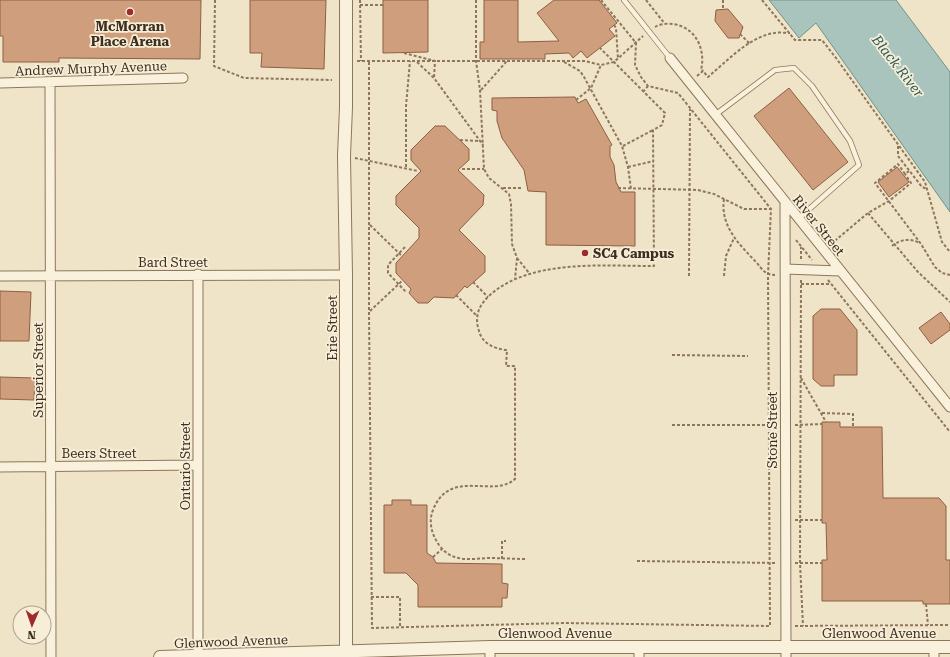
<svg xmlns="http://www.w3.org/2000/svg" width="950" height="657" viewBox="0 0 950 657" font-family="'Roboto Serif',serif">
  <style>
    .water { fill: #a9c4bc; stroke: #6f938a }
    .building { fill: #cf9f7d; stroke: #8d5f41 }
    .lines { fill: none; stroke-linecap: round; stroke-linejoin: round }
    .service-casing { stroke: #8d765c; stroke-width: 6 }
    .minor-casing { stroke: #8d765c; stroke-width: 11 }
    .tertiary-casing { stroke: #8d765c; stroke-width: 14 }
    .path { stroke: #8d765c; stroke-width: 2; stroke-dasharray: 3 2; stroke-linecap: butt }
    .service { stroke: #faf1dc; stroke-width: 4.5 }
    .minor { stroke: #faf1dc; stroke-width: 9 }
    .tertiary { stroke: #faf1dc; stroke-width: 12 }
    .poi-dot { fill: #9e2a2b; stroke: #f7eed8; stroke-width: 1.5 }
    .labels { text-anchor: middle; stroke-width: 3.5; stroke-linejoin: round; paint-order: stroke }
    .poi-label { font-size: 13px; font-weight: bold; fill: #3d2e20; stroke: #f7eed8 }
    .street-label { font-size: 13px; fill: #3d2e20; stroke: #f7eed8 }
    .water-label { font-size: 14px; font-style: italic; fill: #2f5d5a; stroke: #f7eed8 }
  </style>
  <rect width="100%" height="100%" fill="#f0e4c8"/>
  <!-- water -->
  <path class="water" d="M769,0H896L950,72V212L816,23L799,38Z"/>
  <!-- building -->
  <path class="building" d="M0,0H201L200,59L59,58V62H3V36H0Z
    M250,0H326L324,69L261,67L262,53H250Z
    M383,0H428V52L383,53Z
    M484,0H518V42L559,41L537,13L554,0H599L617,23L609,29L615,36L587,58L581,51L573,58L569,53L545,54V59H480V42H484Z
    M728,9L743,27L739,38H728L715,21L716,10Z
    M789,88L848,162L813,190L754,116Z
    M575,97L578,103L586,99L612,145L610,146V157L614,165L616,182L621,192H635V246L546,245V192L528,191L524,170L502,138L497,121V111L492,110V98Z
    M435,126H445L469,149V160L458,170L484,195L483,205L459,230L485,256V272L467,288L465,286L454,298L434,297L428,303H418L409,293L411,289L396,273V263L419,238V228L396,205V196L421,171L411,160V150Z
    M897,167L909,182L889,197L878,182Z
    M0,291L31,292L29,341H0Z
    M821,309H840L857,330V375H834V386H821L813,379V316Z
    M941,312L950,324V330L931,344L919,328Z
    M0,377L35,378L34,400L0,399Z
    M822,422H840V427H882L883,498H939L946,506V560H950V604H923V601H822V560H827L826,523H822Z
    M392,500H411V505H427V553L433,557L436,563L502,564V583L508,584L507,598H502V607H418V585L406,573H384V505H392Z"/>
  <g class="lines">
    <defs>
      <path id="service" d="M624,0L670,58
        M715,115L775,70L794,68L812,86L850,141L859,165L798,219"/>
      <path id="minor" d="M670,58L950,407
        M0,83L183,78
        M50,83L51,657
        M785,204L786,657
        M785,269L840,271
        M198,274V657
        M0,276L346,275
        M0,467L198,465
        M490,647V657
        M934,647V657
        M639,657V647"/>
      <path id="tertiary" d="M346,0V107L344,156L346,275V657
        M160,657L490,647H950"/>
    </defs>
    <!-- service casing -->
    <use href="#service" class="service-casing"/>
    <!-- minor casing -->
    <use href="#minor" class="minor-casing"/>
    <!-- tertiary casing -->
    <use href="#tertiary" class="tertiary-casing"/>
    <!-- path -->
    <path class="path" d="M215,0L214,66L244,78L332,80
      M360,0L361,61
      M476,0V61L480,90L484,169L489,178L509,194L511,204L512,244L517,258L515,279
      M646,0L665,24
      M723,0V9
      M762,0L795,40H822L836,58L925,182L942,242L950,252
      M360,5H383
      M614,25L616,28L618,59
      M655,27C660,24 667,23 673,24C696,27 706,50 701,70L703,71
      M740,34L750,44
      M404,53L435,61L434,78
      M357,61H585L601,65L614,62L643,36
      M369,62V312L372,628L564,623L770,626L768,275L771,209L678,93L648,86L641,77L635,65L636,43L601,0
      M417,62L434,78L483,145
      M564,62L580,71L584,77L622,146L628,167L631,189
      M697,76L703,71L708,77C727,61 749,37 774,33C779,32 785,33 790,33
      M481,90L507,61
      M643,92L648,86
      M576,100L591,88L601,65
      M460,140L479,141
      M623,146L653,130
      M898,146V156L922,187L927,189
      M355,158L418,171
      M406,167V106L410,61
      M628,167L654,161
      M462,169H484
      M909,171L905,174L898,164L875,183L921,244L935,267L942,273L950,275
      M503,188H523
      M618,188L698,190L714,194L744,209H770
      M724,199C720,226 739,244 756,262C762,269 765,275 775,275
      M868,213L918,272L950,302
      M370,225L402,256
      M796,240L812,260
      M831,244L868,213L889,201L911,183L905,174
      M892,246C902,239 909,238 920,243
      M405,247L388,265V273L406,292
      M517,258L529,273
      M801,259V247
      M689,276L690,109
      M724,276L726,256L734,238
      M801,280L800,563L803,626
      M828,280L950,432
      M473,282L488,297
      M801,284H831
      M456,295L477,316
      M370,311L402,281
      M672,355L748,356
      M801,378L826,422
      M822,413L853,414V428
      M672,425H775
      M795,425L822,424
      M795,520H822
      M433,557L442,549
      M502,559V541H506
      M525,559C513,559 501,558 489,558C470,559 452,563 439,545C432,535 428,522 433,510C450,467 493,499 515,479V366H506L507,350C494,349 482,343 479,331C474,316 479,305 490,295C530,259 603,266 654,266L653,130L662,125L665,113L600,48
      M637,561L777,563
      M795,563H822
      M371,597H400V628
      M926,604L928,625
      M795,626L950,625"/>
    <!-- service -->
    <use href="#service" class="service"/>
    <!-- minor -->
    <use href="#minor" class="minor"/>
    <!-- tertiary -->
    <use href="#tertiary" class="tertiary"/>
  </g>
  <!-- markers -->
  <g class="poi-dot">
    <circle cx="130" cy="12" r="4"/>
    <circle cx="585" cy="253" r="4"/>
  </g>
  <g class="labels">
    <!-- poi labels -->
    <g class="poi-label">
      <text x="130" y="31">McMorran<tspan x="130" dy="15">Place Arena</tspan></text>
      <text x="593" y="258" text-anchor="start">SC4 Campus</text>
    </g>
    <!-- street labels -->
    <g class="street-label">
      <text transform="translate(91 68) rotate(-2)" y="5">Andrew Murphy Avenue</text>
      <text transform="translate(819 225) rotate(51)" y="5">River Street</text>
      <text x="173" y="267">Bard Street</text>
      <text transform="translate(332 328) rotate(-90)" y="5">Erie Street</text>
      <text transform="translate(38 370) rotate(-90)" y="5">Superior Street</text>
      <text transform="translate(772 430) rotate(-90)" y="5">Stone Street</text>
      <text x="99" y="458">Beers Street</text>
      <text transform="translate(185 466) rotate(-90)" y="5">Ontario Street</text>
      <text x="555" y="638">Glenwood Avenue</text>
      <text x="879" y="638">Glenwood Avenue</text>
      <text transform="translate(231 641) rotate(-2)" y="5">Glenwood Avenue</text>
    </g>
    <!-- water labels -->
    <g class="water-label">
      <text transform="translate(898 66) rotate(52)" y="5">Black River</text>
    </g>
  </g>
  <!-- north arrow -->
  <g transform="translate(32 625) rotate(182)"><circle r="19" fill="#f7eed8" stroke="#ada18e"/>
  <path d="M0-3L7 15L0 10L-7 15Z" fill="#9e2a2b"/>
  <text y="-6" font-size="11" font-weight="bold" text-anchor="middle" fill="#3d2e20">N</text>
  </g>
</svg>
